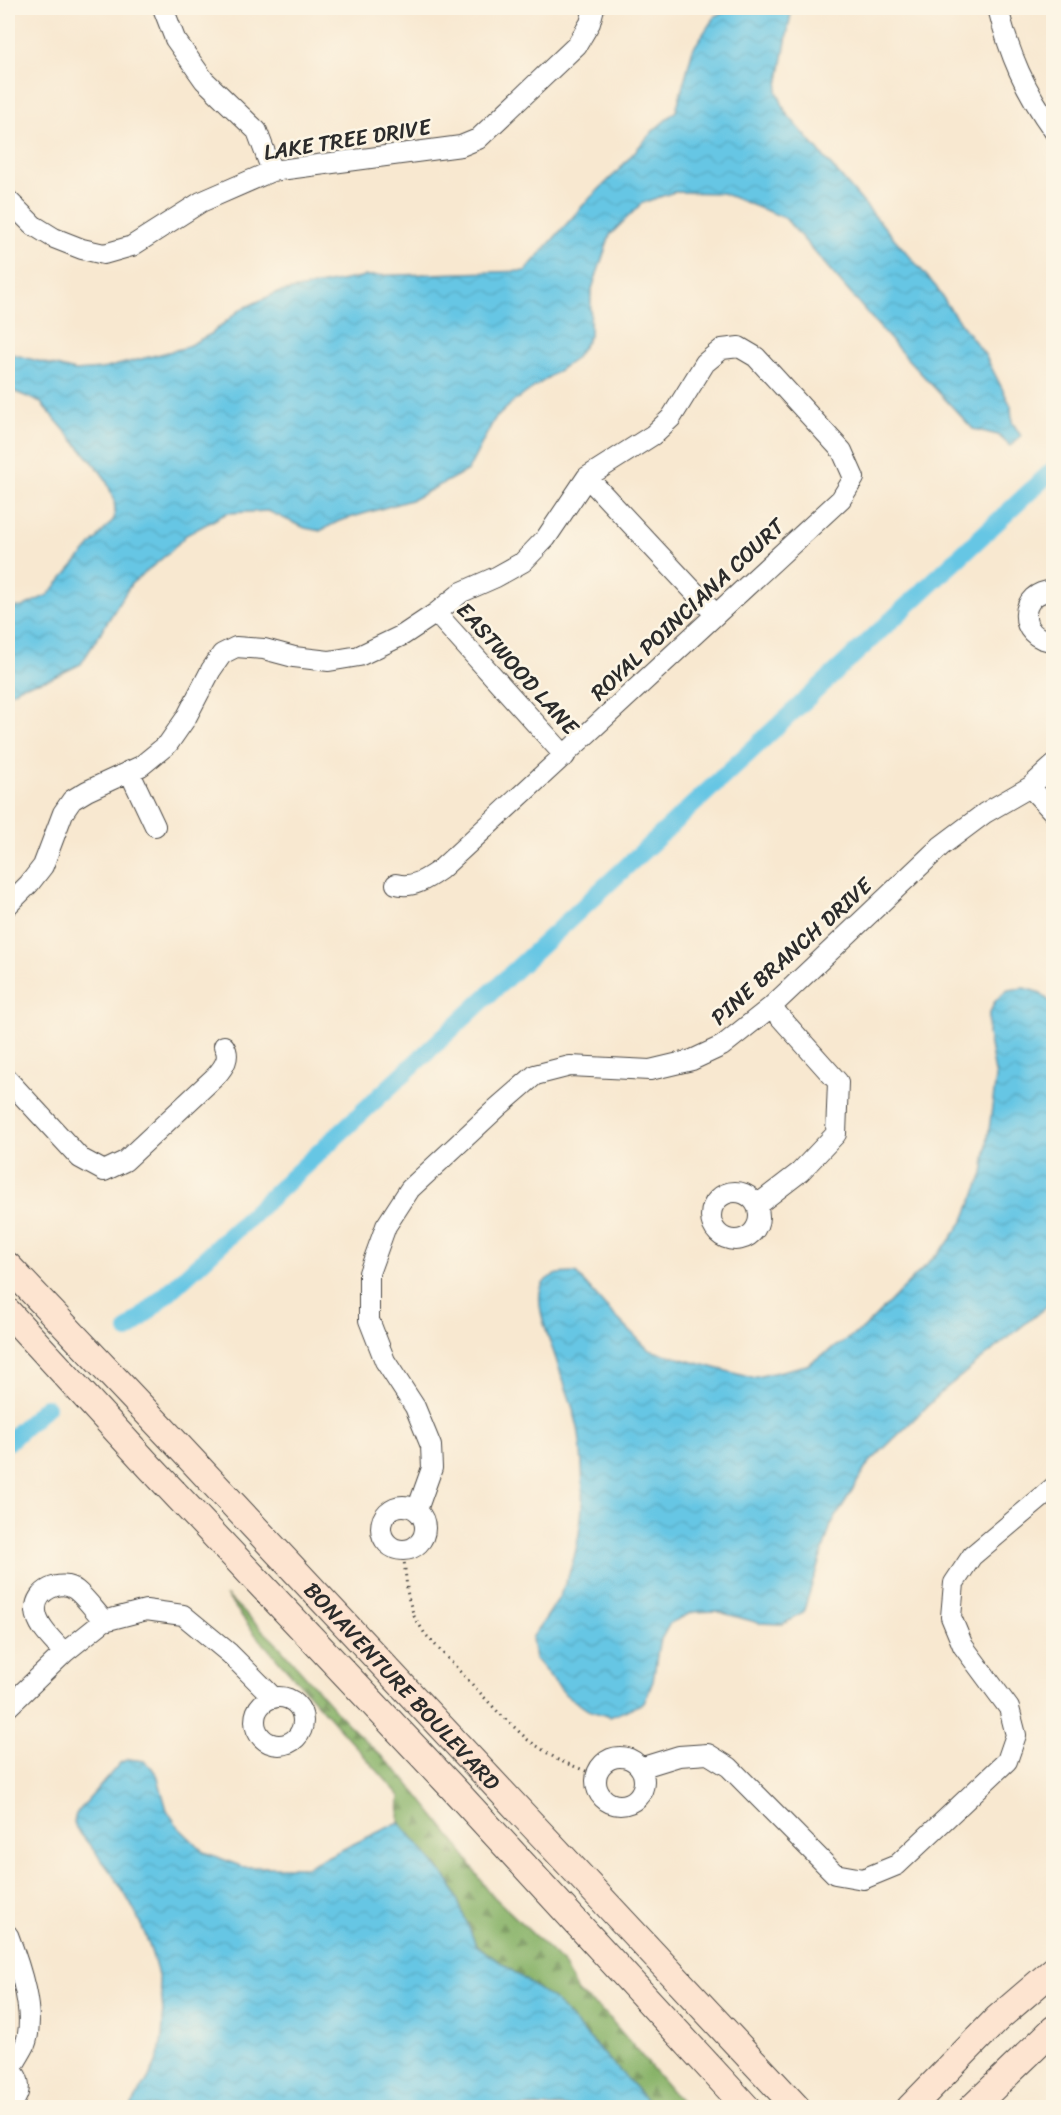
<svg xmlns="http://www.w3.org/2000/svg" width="1061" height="2115" viewBox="0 0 1061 2115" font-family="Sriracha,sans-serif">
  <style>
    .forest { fill: url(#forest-firs); stroke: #596e4a; stroke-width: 1.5 }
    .water { fill: url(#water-waves); stroke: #487888; stroke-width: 1.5 }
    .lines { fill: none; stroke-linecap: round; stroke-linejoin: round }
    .canal { stroke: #66c6e4; stroke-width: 18 }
    .street-casing { stroke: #4a4744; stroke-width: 22 }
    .secondary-casing { stroke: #4a4744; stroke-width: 29 }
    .path { stroke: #4a4744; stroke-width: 3; stroke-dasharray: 1.5 4.5; stroke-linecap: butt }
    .street { stroke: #fff; stroke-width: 20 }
    .secondary { stroke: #fde4d0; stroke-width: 27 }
    .labels { text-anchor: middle; stroke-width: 5; stroke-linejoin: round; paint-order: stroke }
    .street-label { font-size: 22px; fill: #2b2b2b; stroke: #fcf5e5 }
  </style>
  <defs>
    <pattern id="forest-firs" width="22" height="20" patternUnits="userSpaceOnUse" patternTransform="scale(1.5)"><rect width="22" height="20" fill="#87b268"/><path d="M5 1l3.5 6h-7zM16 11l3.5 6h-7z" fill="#6f9156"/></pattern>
    <pattern id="water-waves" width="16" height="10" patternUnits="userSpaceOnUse" patternTransform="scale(1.5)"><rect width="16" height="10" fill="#66c6e4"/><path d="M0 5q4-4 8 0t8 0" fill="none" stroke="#59aac4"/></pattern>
  </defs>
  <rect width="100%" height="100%" fill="#fcf5e5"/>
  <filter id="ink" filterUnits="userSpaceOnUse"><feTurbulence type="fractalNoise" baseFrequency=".0167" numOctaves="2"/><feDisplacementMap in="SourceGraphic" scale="12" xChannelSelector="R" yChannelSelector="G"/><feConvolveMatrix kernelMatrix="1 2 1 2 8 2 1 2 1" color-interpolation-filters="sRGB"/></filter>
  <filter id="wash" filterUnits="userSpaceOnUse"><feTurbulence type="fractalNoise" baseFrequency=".008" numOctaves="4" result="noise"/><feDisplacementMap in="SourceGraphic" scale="24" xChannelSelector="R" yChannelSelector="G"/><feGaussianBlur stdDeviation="1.35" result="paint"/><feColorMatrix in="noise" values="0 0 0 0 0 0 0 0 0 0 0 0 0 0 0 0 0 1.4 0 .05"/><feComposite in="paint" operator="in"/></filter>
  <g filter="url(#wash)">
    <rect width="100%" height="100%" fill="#f8e8d0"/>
    <!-- forest -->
    <path class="forest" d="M226,1595L278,1645L345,1721L403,1777L459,1847L488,1891L562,1962L577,1992L606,2014L685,2107H653L555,2001L476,1945L450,1882L399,1822L400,1796L255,1634Z"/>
    <!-- water -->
    <path class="water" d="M728,8H792L777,91L786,113L936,287L952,312L985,355L1011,406L1012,422L1021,436L1010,446L998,435L973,429L902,353L785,218L722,193L674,192L642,203L610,235L591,292L590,336L575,359L513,402L494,420L468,470L414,499L339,521L320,531L305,528L268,511L227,513L186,535L171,551L131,584L81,664L52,678L19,687L13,692L8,693V608L22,607L48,595L114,519L115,510L114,499L105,478L96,466L40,402L8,389V353L75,371L102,369L184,348L211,334L240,310L276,293L366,276L525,271L586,202L616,173L653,131L676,111L693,49L715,16L723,13Z
      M1024,988L1041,993L1053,1005V1301L945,1389L868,1464L831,1525L803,1613L783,1624L759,1623L716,1611L693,1612L670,1623L659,1643L653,1681L644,1703L610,1717L588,1710L566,1695L535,1659L532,1638C542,1623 554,1608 562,1591C584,1544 586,1486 579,1434C576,1411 563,1382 556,1359C550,1341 535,1307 541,1288C546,1273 563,1273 576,1273L605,1306L649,1350L752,1378L807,1365L863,1329L947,1244L964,1220L983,1174L996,1078L988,1034L989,1015L995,1001L1008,990Z
      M128,1759L145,1761L152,1768L158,1778L167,1810L178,1827L204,1852L243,1867H306L399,1822L450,1882L476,1945L555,2001L653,2107H131C139,2093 150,2078 156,2063C176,2006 150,1931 118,1883C106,1864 90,1846 76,1828L74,1822L76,1814L120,1763Z"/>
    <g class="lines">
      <!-- canal -->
      <path class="canal" d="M128,1330L1054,469
        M8,1442L46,1407"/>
    </g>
  </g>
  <g filter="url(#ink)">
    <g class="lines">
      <defs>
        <path id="street" d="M163,8L175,39L204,80L257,131L272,171
          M998,8C1009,54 1025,91 1054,131
          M8,200L33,225L54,238L82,249L104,254L132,246L201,202L272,171L461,146L478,139L577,45L590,23L594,8
          M587,477L715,614
          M1054,591C1018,589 1015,640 1054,641
          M436,613L565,756
          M129,771L155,826
          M1030,787L1054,813
          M8,905L29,884L43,866L63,813L72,800L87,791L141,766L168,744L186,718L211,670L222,654L236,647L264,649L294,657L329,661L359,656L403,635L436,613L462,592L496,577L523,562L546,538L587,477L653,435L671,418L705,363L722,349L739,347L756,357L842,451L854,478L841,499L441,869C428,878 413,889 396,884
          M8,1080L80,1158L104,1171L125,1161L216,1076C224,1067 231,1057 224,1046
          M711 1216a24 24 0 1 1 48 0a24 24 0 1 1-48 0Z
          M757,1205L800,1172L836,1134L838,1082L771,1007
          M381 1528a22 22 0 1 1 44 0a22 22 0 1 1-44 0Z
          M417,1510L432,1468L431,1446L415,1407L385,1361L369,1320V1273L386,1226L410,1189L498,1107L535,1075L570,1066L650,1070L692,1060L722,1046L771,1007L941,846L985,813L1030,787L1054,765
          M64,1653C54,1641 37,1627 36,1611C34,1591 61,1578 76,1590C86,1598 95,1611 104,1621
          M255 1721a24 24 0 1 1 48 0a24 24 0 1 1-48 0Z
          M8,1707L64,1653L104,1621L146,1610L183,1615L229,1653L274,1698
          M596 1781a24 24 0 1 1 48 0a24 24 0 1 1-48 0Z
          M640,1768L679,1756L708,1754L729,1767L835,1874L863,1879L897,1865L1007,1761L1016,1735L1009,1708L963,1646L951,1617L954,1583L972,1556L1054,1487
          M8,1935C19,1964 37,2015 25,2045C21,2053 15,2062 11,2070
          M8,2068C23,2077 22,2096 8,2105"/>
        <g id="secondary">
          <path id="s1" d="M8,1266L173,1440L797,2108"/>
          <path d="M8,1312L149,1466L451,1786L747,2108"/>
          <path d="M910,2108L998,2018L1054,1970"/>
          <path d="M972,2108L1054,2029"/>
        </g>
      </defs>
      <!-- street casing -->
      <use href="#street" class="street-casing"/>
      <!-- secondary casing -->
      <use href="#secondary" class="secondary-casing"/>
      <!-- path -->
      <path class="path" d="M403,1551L408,1597L414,1616L425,1634L498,1712L528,1740L558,1760L596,1775"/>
      <!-- street -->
      <use href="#street" class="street"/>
      <!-- secondary -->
      <use href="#secondary" class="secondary"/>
    </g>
  </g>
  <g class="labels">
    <!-- street labels -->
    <g class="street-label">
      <text transform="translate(347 139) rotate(-9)" y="8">LAKE TREE DRIVE</text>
      <text transform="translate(687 609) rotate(-43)" y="8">ROYAL POINCIANA COURT</text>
      <text transform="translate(518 668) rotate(48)" y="8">EASTWOOD LANE</text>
      <text transform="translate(791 951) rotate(-42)" y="8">PINE BRANCH DRIVE</text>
      <text dy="8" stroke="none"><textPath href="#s1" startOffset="576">BONAVENTURE BOULEVARD</textPath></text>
    </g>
  </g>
  <!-- margin -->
  <rect width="1061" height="2115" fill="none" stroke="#fcf5e5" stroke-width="30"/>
</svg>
